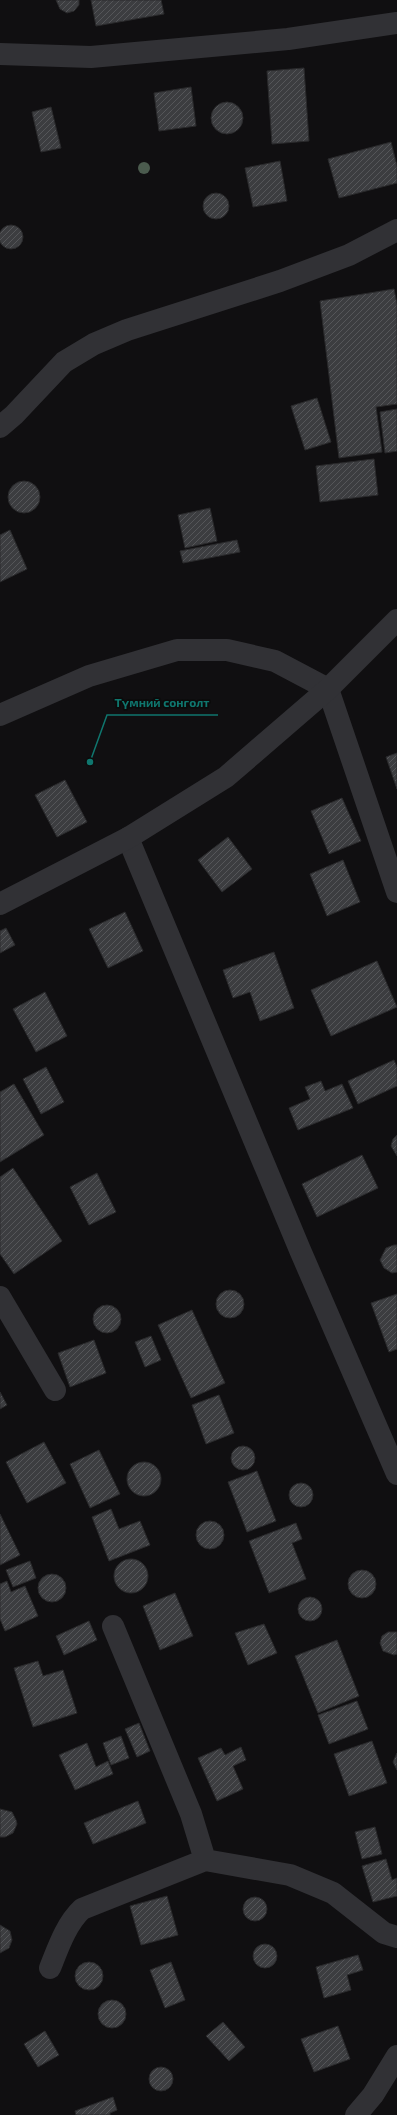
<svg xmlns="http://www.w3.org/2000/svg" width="397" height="2115" viewBox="0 0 397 2115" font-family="'Exo 2',sans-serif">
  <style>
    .building { fill: url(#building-hatch); stroke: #2a2a2c }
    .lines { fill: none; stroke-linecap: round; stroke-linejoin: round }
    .minor { stroke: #313135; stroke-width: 22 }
    .tertiary { stroke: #313135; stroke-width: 22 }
    .tree { fill: #4b5b4e }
    .leader { fill: none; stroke: #0f766e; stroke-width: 1.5 }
    .callout-dot { fill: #0f766e; stroke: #0b0b0b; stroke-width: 1.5 }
    .callout-label { font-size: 12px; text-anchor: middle; font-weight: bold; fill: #0f766e; stroke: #0b0b0b; stroke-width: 3.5; stroke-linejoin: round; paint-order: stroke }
  </style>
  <defs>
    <pattern id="building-hatch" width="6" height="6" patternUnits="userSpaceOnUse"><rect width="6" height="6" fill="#3c3d40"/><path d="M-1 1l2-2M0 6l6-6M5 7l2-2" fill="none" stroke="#555659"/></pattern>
  </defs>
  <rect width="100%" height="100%" fill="#100f11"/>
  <!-- building -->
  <path class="building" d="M56,0H79V5L74,11L67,13L60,9Z
    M91,0H161L164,14L96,26Z
    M304,68L309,141L272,144L267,71Z
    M191,87L196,126L159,131L154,93Z
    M211 118a16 16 0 1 1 32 0a16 16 0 1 1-32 0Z
    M51,107L61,148L41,152L32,112Z
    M391,142L397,166V183L339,198L328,159Z
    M280,161L287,201L253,207L245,168Z
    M203 206a13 13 0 1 1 26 0a13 13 0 1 1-26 0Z
    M-1 237a12 12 0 1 1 24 0a12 12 0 1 1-24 0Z
    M394,289L397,304V404L376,407L382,452L339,458L320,301Z
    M317,398L331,442L305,450L291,406Z
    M397,409V451L385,453L380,412Z
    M374,459L378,495L320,502L316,466Z
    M8 497a16 16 0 1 1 32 0a16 16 0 1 1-32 0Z
    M210,508L217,541L185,548L178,515Z
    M10,530L27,569L0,582V535Z
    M237,540L240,552L183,563L180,551Z
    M397,753V789L386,757Z
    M65,780L87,822L57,837L35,795Z
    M342,798L361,841L329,854L311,811Z
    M228,837L252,869L222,892L198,860Z
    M343,860L360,902L327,916L310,874Z
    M125,912L143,951L108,968L89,929Z
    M6,928L15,945L0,953V931Z
    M274,952L294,1008L260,1021L250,992L233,998L223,970Z
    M377,961L397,1007L331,1036L311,990Z
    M45,992L67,1036L36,1052L13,1009Z
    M394,1060L397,1067V1086L358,1104L348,1081Z
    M46,1067L64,1102L41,1114L23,1079Z
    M321,1081L325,1091L342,1084L353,1108L298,1130L289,1108L310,1099L305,1087Z
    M14,1084L44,1135L0,1162V1092Z
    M397,1135V1156L391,1146L393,1139Z
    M362,1155L378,1188L317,1217L302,1184Z
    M13,1168L62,1241L14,1274L0,1254V1177Z
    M97,1173L116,1212L89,1225L70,1187Z
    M394,1245H397V1272L392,1273L384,1268L380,1260L386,1248Z
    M216 1304a14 14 0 1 1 28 0a14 14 0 1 1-28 0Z
    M397,1294V1349L389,1352L371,1303Z
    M93 1319a14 14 0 1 1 28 0a14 14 0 1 1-28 0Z
    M192,1310L225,1383L191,1398L158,1325Z
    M151,1336L161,1360L145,1367L135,1342Z
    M94,1340L106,1373L70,1387L58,1353Z
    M0,1392L7,1405L0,1409Z
    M219,1395L234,1433L206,1444L192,1405Z
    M44,1442L66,1483L27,1503L6,1462Z
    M231 1458a12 12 0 1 1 24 0a12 12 0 1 1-24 0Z
    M99,1450L120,1494L90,1508L70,1464Z
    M127 1479a17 17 0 1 1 34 0a17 17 0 1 1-34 0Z
    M257,1471L276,1521L247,1532L228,1482Z
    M289 1495a12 12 0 1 1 24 0a12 12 0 1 1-24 0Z
    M111,1509L119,1529L140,1521L150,1545L109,1561L92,1517Z
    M0,1514L20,1555L0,1565Z
    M196 1535a14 14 0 1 1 28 0a14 14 0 1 1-28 0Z
    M296,1523L302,1539L292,1543L306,1579L269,1593L249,1541Z
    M114 1576a17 17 0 1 1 34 0a17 17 0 1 1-34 0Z
    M30,1561L36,1578L13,1587L6,1570Z
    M348 1584a14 14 0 1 1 28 0a14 14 0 1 1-28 0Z
    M38 1588a14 14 0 1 1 28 0a14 14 0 1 1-28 0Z
    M7,1581L11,1592L25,1586L38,1616L5,1631L0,1619V1584Z
    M175,1593L193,1636L160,1650L143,1606Z
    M298 1609a12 12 0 1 1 24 0a12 12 0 1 1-24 0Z
    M89,1621L97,1640L64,1655L56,1636Z
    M264,1624L277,1653L248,1665L235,1633Z
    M388,1632H397V1654L394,1655L383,1651L380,1643L382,1636Z
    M337,1640L359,1696L318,1713L295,1656Z
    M38,1661L43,1676L63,1670L77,1713L33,1727L14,1668Z
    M357,1701L368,1729L329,1744L318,1715Z
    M139,1723L150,1751L137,1757L125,1729Z
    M121,1736L129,1758L111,1765L103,1743Z
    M372,1741L387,1783L349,1796L334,1754Z
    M87,1743L96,1767L108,1761L113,1774L75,1790L59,1755Z
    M241,1747L246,1760L233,1766L243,1789L217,1801L198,1758L221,1748L225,1755Z
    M397,1753V1770L393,1762Z
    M138,1801L146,1823L93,1844L84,1823Z
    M0,1809L12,1812L16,1820L17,1824L13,1833L5,1837H0Z
    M375,1827L382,1854L362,1859L355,1832Z
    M386,1859L392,1880L397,1878V1896L373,1902L362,1866Z
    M167,1896L178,1935L141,1945L130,1906Z
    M243 1909a12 12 0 1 1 24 0a12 12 0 1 1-24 0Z
    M0,1925L10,1931L12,1940L9,1948L0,1953Z
    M253 1956a12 12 0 1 1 24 0a12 12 0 1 1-24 0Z
    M358,1955L363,1970L347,1975L351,1990L324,1998L316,1967Z
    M171,1962L185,2000L165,2008L150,1970Z
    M75 1976a14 14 0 1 1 28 0a14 14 0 1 1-28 0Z
    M98 2014a14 14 0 1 1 28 0a14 14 0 1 1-28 0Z
    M223,2022L245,2047L229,2061L206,2036Z
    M338,2026L350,2059L314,2072L301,2039Z
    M45,2031L59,2055L38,2067L24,2044Z
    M149 2079a12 12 0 1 1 24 0a12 12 0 1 1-24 0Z
    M113,2097L117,2110L110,2113V2115H76L75,2111Z"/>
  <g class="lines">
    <!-- minor -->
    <path class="minor" d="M0,54L91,57L288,39L397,23
      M0,427L14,415L64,362L94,344L127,330L280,281L349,255L397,230
      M0,715L89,676L177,650H227L275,661L328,689L397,892
      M128,838L300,1250L397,1474
      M0,1297L55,1390
      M113,1626L191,1814L205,1860
      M50,1968C58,1948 66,1924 82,1909L205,1860L290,1875L333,1893L384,1933L397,1937
      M356,2115L373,2095L397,2056"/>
    <!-- tertiary -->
    <path class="tertiary" d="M0,904L128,838L226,777L328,689L397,620"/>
  </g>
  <!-- trees -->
  <circle class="tree" cx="144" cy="168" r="6"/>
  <!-- callouts -->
  <path class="leader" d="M90 762L107 715H218"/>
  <circle class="callout-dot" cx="90" cy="762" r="4"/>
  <g class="callout-label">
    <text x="162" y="707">Түмний сонголт</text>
  </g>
</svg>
